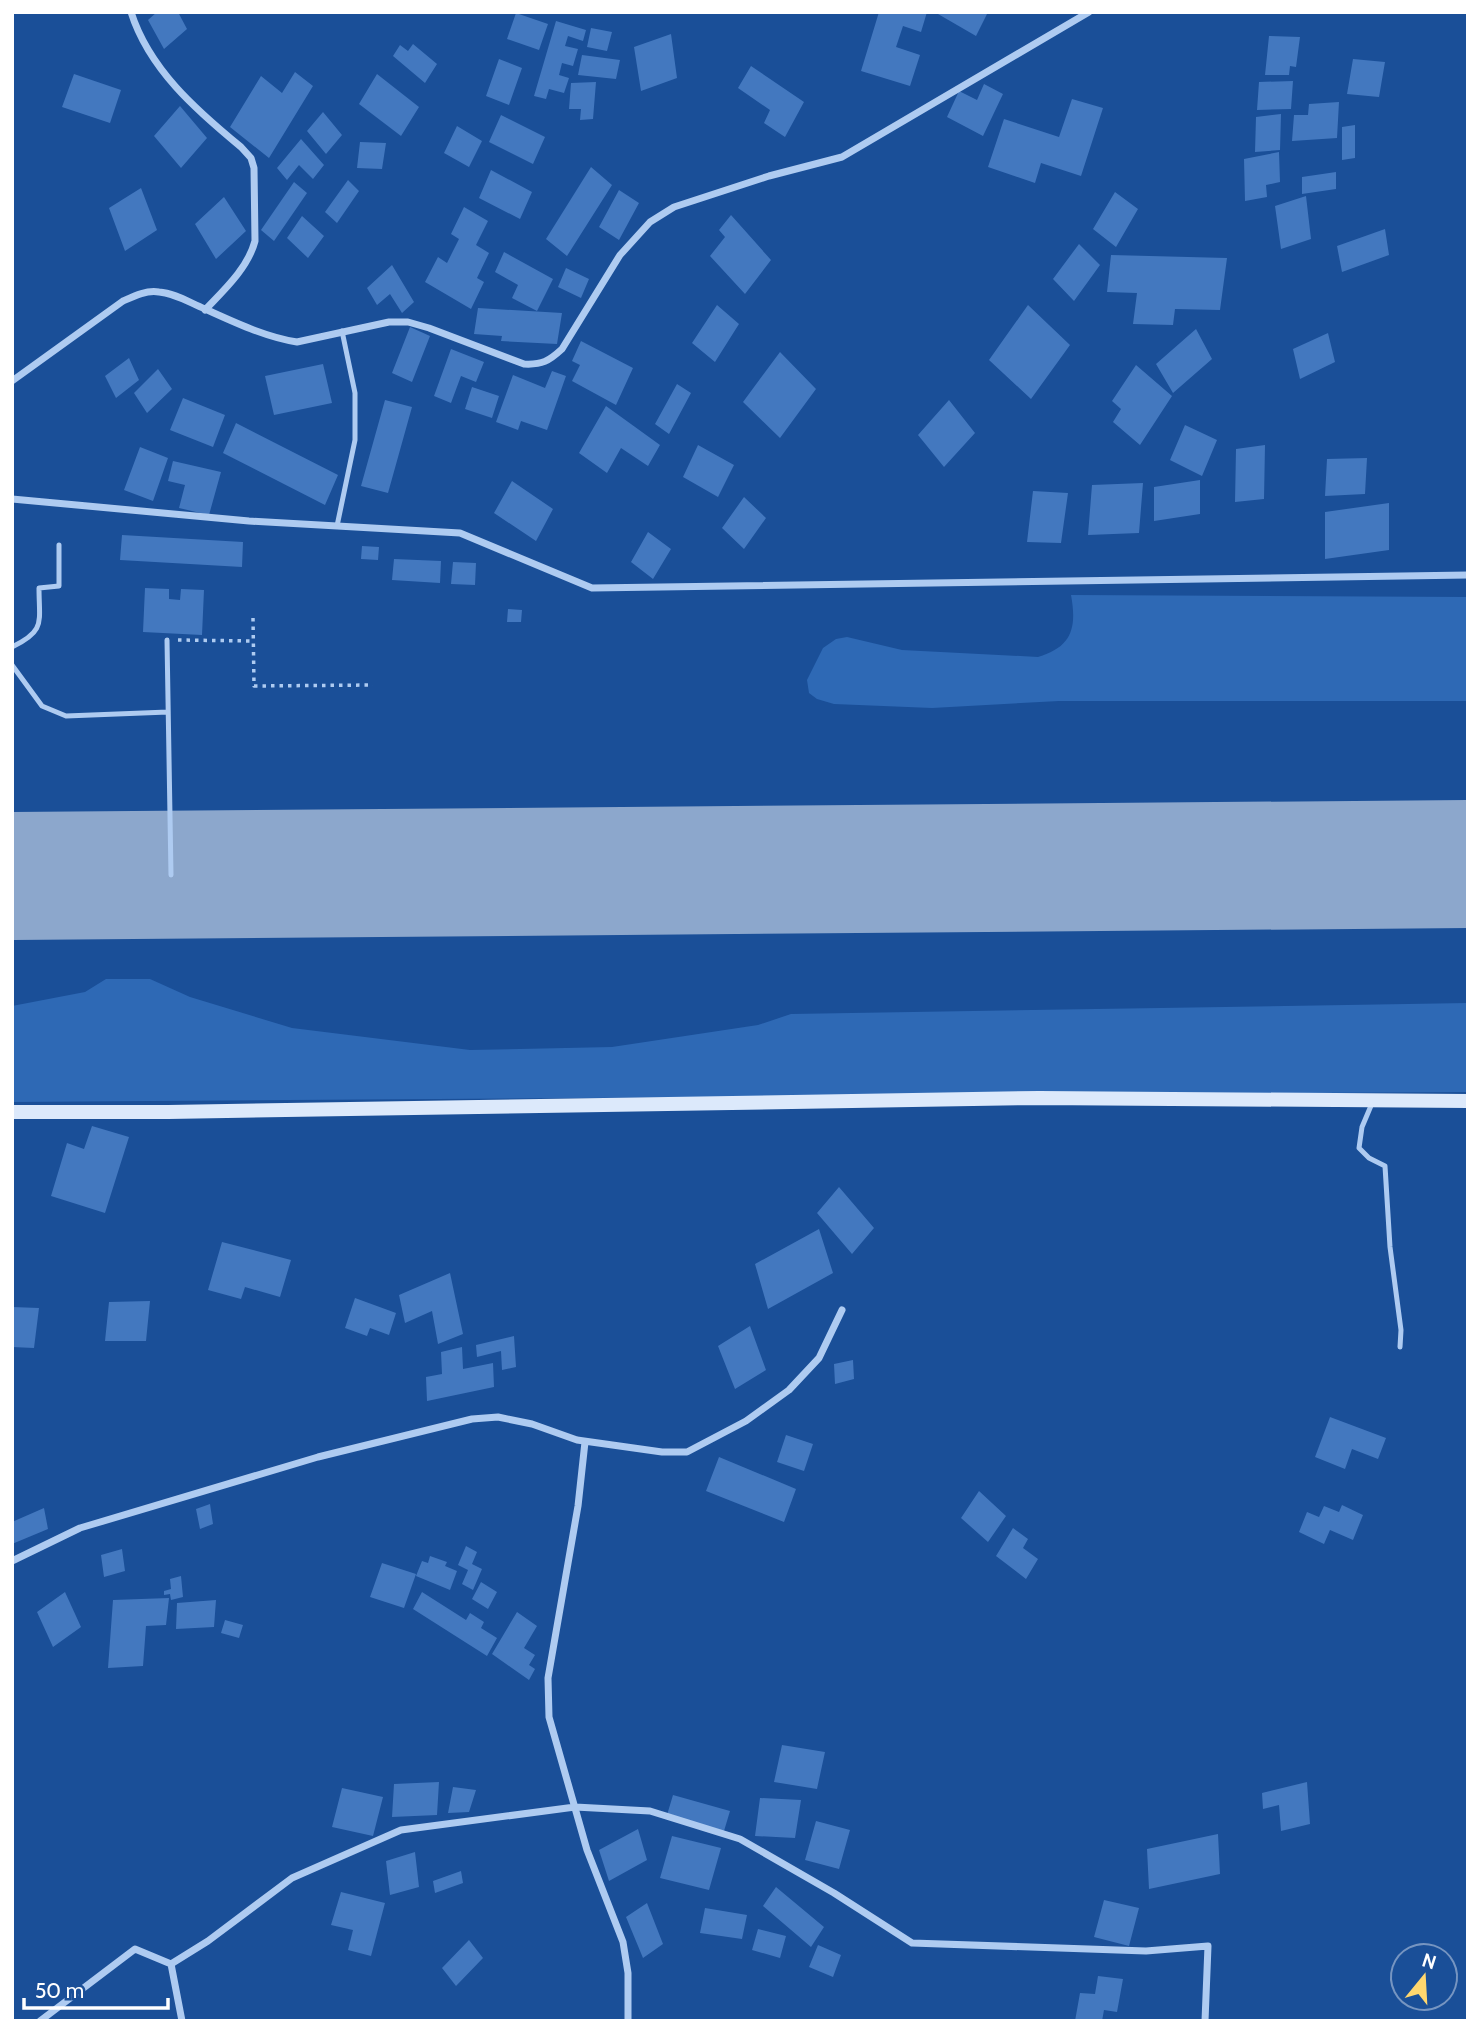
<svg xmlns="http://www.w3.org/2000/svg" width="1480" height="2033" viewBox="0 0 1480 2033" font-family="Cabin,sans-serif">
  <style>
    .green { fill: #2e69b5 }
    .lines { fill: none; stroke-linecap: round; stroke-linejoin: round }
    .runway { stroke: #8ca7cc; stroke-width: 128 }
    .building { fill: #4378bf }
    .path { stroke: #aecbf1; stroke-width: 3.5; stroke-dasharray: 3.5 5; stroke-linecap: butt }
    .lane { stroke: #aecbf1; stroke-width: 5 }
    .street { stroke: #aecbf1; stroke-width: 7 }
    .secondary { stroke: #dce9fb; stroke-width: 14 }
  </style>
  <rect width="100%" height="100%" fill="#1a4f98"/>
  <!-- green -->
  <path class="green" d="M1071,595L1468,597V701H1059L932,708L834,704L817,699L809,693L807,680L823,648L836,639L847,637L902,650L1038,657C1072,647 1077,628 1071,595Z
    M106,979H150L190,997L292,1028L470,1050L612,1047L758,1025L791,1014L1468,1003V1092L12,1102V1006L85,992Z"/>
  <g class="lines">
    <!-- runway -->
    <path class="runway" d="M12,876L1468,864"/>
  </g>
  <!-- building -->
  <path class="building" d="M157,12H178L187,29L164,49L148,20Z
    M879,12H927L921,32L903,26L896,47L920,55L910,86L861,71Z
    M939,12H985L987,14L976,36L938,14Z
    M516,13L548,24L539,50L507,39Z
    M556,21L586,30L583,41L568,36L565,46L578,49L573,66L562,63L559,75L569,78L564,93L549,89L546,99L534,96Z
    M591,28L612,32L607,51L587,47Z
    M671,34L677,78L641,91L634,47Z
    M1269,36L1300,37L1296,67L1290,66L1289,75H1265Z
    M413,44L437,64L425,83L393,56L400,45L408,51Z
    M582,55L620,60L616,79L578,75Z
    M499,59L522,68L509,105L486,96Z
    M1353,59L1385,62L1379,97L1347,94Z
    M751,66L804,102L785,137L764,123L770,110L738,88Z
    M295,72L313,86L269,158L230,127L261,76L282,93Z
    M74,74L121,90L110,123L62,107Z
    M377,74L419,107L401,136L359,104Z
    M1293,81L1291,109L1257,110L1259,82Z
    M596,82L593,119L580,120L581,109H569L571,83Z
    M984,84L1003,94L983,136L947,117L959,91L977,100Z
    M1072,99L1103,108L1081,176L1041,163L1035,183L988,167L1004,119L1059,137Z
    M1339,102L1337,138L1292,141L1294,115H1308L1309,104Z
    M180,106L207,138L181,168L154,136Z
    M323,112L342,135L326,154L307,131Z
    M1281,114L1280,150L1255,152L1256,117Z
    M501,115L545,137L533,164L489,142Z
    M1355,125V158L1342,160V127Z
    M457,126L482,141L469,167L444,153Z
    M301,139L324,165L313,179L299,165L287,180L277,168Z
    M360,142L386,143L382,169L357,168Z
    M1279,152L1280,182L1266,185L1267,197L1245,201L1244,159Z
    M591,167L612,185L567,256L546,239Z
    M491,170L532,192L520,219L479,198Z
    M1336,172V189L1302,194V177Z
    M348,180L359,191L337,223L325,212Z
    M294,182L307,193L274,241L261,230Z
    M141,188L157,230L125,251L109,208Z
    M619,190L639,203L619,240L599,227Z
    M1115,192L1138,209L1116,247L1093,229Z
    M1306,196L1311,239L1281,249L1275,206Z
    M224,197L246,231L216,259L195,224Z
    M464,207L488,221L476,245L489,253L477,278L484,282L471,309L425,282L438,257L447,263L459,239L451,234Z
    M731,215L771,260L745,294L710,256L725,237L719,230Z
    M302,216L324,236L308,258L287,238Z
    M1385,229L1389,255L1342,272L1337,246Z
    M1079,244L1100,265L1074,301L1053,279Z
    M504,252L553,279L537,311L512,298L518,285L495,272Z
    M1111,255L1227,258L1220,310L1175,309L1173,325L1133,324L1137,293L1107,292Z
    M392,265L414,302L402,313L390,294L377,305L367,288Z
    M566,268L589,279L581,298L558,287Z
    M717,305L739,324L715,362L692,343Z
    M1028,305L1070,345L1031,399L989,360Z
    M478,308L562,313L557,344L501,341L502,336L474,334Z
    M410,327L430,336L412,382L392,373Z
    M1196,329L1212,359L1173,393L1156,364Z
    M1328,333L1335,362L1300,379L1293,349Z
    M581,341L633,368L616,405L572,381L580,365L572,361Z
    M451,349L484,362L476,382L461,376L451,403L434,396Z
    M780,352L816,389L780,438L743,402Z
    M129,358L139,380L116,398L105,376Z
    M323,364L332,403L274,415L265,376Z
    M1136,365L1172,396L1140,445L1113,422L1121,409L1112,401Z
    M158,369L172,389L147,413L134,393Z
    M552,371L566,376L547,430L521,421L518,430L496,422L513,375L545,388Z
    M677,384L691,393L669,434L655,424Z
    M472,387L499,396L492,418L465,409Z
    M183,398L225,415L213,447L170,430Z
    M385,400L412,407L388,493L361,486Z
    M949,400L975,433L944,467L918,435Z
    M606,406L660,445L648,466L621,448L607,473L579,453Z
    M236,423L338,475L325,505L223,453Z
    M1185,425L1217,440L1202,476L1170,460Z
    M698,445L734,465L718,497L683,477Z
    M1265,445L1264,499L1235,502L1236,449Z
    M140,447L168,458L153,501L124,490Z
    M1367,458L1365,494L1325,496L1327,459Z
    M173,461L221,472L209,515L179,508L185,485L168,481Z
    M1200,480V514L1154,521V487Z
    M512,481L553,509L536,541L494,513Z
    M1143,483L1139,533L1088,535L1092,485Z
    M1033,491L1068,493L1061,543L1027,542Z
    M744,497L766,518L744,549L722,528Z
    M1389,503V550L1325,559V512Z
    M648,532L671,549L653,579L631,562Z
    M122,535L243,542L242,567L120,560Z
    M362,546L379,547L378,560L361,559Z
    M394,559L441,561L440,583L392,580Z
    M453,562L476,563L475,585L451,584Z
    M145,588L169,589V599L180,600L181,589L204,590L202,635L143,632Z
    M508,609L522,610L521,622H507Z
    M92,1126L129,1137L105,1213L51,1196L67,1143L84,1149Z
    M839,1187L874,1228L852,1254L817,1213Z
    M819,1229L833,1273L768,1309L755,1264Z
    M222,1242L291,1260L280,1297L245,1287L241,1299L208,1290Z
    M450,1273L463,1334L438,1344L432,1311L405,1323L399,1295Z
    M355,1298L396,1313L389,1335L370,1328L367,1336L345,1328Z
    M150,1301L146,1341H105L109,1302Z
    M12,1307L39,1308L34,1348L12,1347Z
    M750,1326L766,1370L735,1389L718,1346Z
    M514,1336L516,1367L502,1370L501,1351L477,1357L476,1345Z
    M462,1347L463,1369L493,1363L494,1387L427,1401L426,1377L442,1374L441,1352Z
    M853,1360L854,1379L835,1384L834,1364Z
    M1330,1417L1386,1438L1378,1459L1352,1449L1345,1469L1315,1457Z
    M786,1435L813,1444L804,1471L777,1462Z
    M719,1457L796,1489L784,1522L706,1491Z
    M979,1491L1006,1516L988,1542L961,1518Z
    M210,1504L213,1524L200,1529L196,1509Z
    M1342,1505L1363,1515L1353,1540L1330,1530L1324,1544L1299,1532L1307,1512L1319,1517L1324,1506L1339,1512Z
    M44,1508L48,1529L12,1544V1522Z
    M1013,1528L1028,1539L1023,1548L1038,1559L1026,1579L996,1556Z
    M466,1546L477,1552L472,1564L482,1569L473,1590L462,1584L468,1570L458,1565Z
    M122,1549L125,1571L104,1577L101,1555Z
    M430,1556L447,1562L445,1566L457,1571L450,1590L416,1576L422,1561L428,1563Z
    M382,1563L416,1574L404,1608L370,1597Z
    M181,1576L183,1597L171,1600L170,1594L164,1595V1591L171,1589L170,1579Z
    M481,1582L497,1592L488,1609L472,1599Z
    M65,1592L81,1627L53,1647L37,1612Z
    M422,1592L466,1620L470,1613L484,1622L481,1628L497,1638L487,1656L413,1609Z
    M169,1598L166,1625L146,1626L143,1666L108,1668L113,1600Z
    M216,1600L214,1627L176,1629L177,1603Z
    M517,1612L537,1626L524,1648L535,1655L529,1665L535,1669L529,1680L492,1654Z
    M225,1620L243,1625L239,1638L221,1633Z
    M782,1745L825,1752L817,1789L774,1782Z
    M439,1782L437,1815L392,1817L394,1784Z
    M1307,1782L1310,1824L1281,1831L1279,1805L1263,1809L1262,1793Z
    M453,1787L476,1790L469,1812L448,1813Z
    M342,1788L383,1797L373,1836L332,1827Z
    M673,1795L730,1811L724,1831L667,1815Z
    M760,1798L801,1800L795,1838L755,1836Z
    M816,1821L850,1830L839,1869L805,1860Z
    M638,1829L647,1860L609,1881L599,1850Z
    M1218,1834L1220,1874L1149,1889L1147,1849Z
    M672,1836L721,1848L709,1890L660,1878Z
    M415,1852L419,1887L390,1895L386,1861Z
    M461,1871L463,1883L435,1893L433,1881Z
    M776,1887L824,1927L811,1947L763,1906Z
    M341,1892L385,1903L371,1956L348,1950L353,1930L331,1925Z
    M1104,1900L1139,1908L1129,1946L1094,1937Z
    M647,1903L663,1944L643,1958L626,1917Z
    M705,1908L747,1915L742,1939L700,1933Z
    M758,1929L786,1936L780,1958L752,1950Z
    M469,1940L483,1958L456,1986L442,1968Z
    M818,1945L841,1955L833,1977L809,1967Z
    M1098,1976L1123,1979L1117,2012L1104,2010L1102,2021H1075L1080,1993L1095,1994Z"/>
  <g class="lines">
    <!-- path -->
    <path class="path" d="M253,618L254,686L373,685
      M178,640L253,641"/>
    <!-- lane -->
    <path class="lane" d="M337,526L355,440V393L342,331
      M167,640L171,875
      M12,647C46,631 39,622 39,588L59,586V545
      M12,665L42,706L66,716L168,712
      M1373,1101L1362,1127L1359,1148L1369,1158L1385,1166L1390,1247L1401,1330L1400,1347"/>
    <!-- street -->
    <path class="street" d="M131,12C149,69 196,110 241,147L251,158L254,168L255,241C248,268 224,290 205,310
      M12,381L123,301C134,296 146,290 159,292C175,293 190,303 205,309C234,322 265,337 297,342L389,322H408L429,328L524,364C542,365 549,361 562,349L620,255L650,222L674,207L769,176L842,157L1089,12
      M12,499L249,521L460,533L592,588L1468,575
      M585,1442L578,1506L548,1678L549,1717L587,1850L623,1942L628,1973V2021
      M12,1561L80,1528L318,1457L472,1419L498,1417L532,1424L577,1440L662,1452H687L746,1421L789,1390L819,1358L842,1310
      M171,1964L182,2021
      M40,2021L135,1949L171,1964L208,1941L292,1878L401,1830L575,1807L650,1811L740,1839L834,1893L912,1943L1146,1951L1208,1946L1205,2021"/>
    <!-- secondary -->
    <path class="secondary" d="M12,1112H168L1039,1098L1468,1101"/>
  </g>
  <!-- border -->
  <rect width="1480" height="2033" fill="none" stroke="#ffffff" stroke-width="28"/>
  <!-- north arrow -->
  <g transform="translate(1424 1977) rotate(18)"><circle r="33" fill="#1a4f98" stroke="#7695c1" stroke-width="2"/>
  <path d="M0-5L12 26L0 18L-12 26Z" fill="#ffd76e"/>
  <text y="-10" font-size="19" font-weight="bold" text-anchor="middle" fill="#ffffff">N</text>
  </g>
  <!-- scale -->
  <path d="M24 1998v10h144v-10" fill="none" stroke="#ffffff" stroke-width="3.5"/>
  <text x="35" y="1998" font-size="21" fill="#ffffff" stroke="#1a4f98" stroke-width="5" paint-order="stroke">50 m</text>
</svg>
